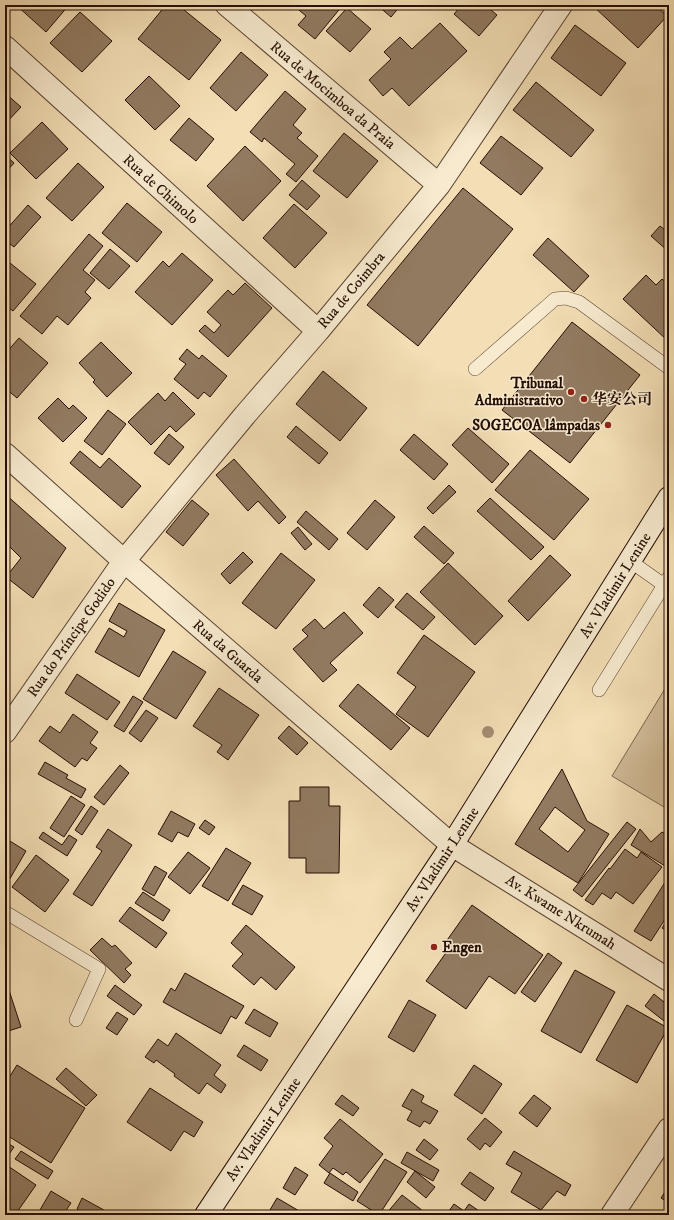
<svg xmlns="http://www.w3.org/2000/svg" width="674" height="1220" viewBox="0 0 674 1220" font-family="'IM FELL DW Pica','Noto Serif SC',serif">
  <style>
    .green { fill: #d0bb97; stroke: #7b644e }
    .building { fill: #917a60; stroke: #260e04; fill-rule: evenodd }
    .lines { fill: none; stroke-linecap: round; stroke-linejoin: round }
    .service-casing { stroke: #594230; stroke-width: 14 }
    .minor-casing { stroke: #594230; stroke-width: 24 }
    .secondary-casing { stroke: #260e04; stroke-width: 24 }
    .service { stroke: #f7eacf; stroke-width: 13 }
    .minor { stroke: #f7eacf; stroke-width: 22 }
    .secondary { stroke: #f7eacf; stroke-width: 22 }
    .tree { fill: #a38d70 }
    .poi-dot { fill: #8f2418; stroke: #f7eacf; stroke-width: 1.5 }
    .labels { text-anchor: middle; stroke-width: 3; stroke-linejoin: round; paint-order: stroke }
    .street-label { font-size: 15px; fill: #260e04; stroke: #f7eacf }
    .poi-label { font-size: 15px; font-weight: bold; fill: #260e04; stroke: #f7eacf; text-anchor: end }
  </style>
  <rect width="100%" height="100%" fill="#f3deb5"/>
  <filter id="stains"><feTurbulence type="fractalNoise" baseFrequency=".005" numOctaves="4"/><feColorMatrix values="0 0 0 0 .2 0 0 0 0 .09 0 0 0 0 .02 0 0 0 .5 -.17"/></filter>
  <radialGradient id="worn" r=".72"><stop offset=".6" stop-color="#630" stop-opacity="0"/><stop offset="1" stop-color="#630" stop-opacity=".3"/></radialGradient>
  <!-- green -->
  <path class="green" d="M669,682V810L612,776Z"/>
  <!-- building -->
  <path class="building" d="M16,5H69L46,32Z
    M166,5H178L221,40L189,80L138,39Z
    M293,5H343L315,39L298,25L306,16Z
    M377,5H401L391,17Z
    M462,5H485L497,15L479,36L454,14Z
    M594,5H655L667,16L638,48L593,6Z
    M347,8L371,29L350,52L326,31Z
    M80,12L112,41L82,72L50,43Z
    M440,23L467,51L409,106L392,88L383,96L369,80L391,59L384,52L400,37L412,49Z
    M575,25L626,63L601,96L551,58Z
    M241,52L268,75L236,111L210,88Z
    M149,76L180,106L155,130L125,100Z
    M536,82L594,130L571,157L513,110Z
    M285,91L306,109L293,125L302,133L297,138L318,156L296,182L286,174L295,164L264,138L262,142L250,132Z
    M5,93L21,107L5,124Z
    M189,118L214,139L196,161L170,140Z
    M42,122L68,149L36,179L10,153Z
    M344,133L378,161L347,198L313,171Z
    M501,136L543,168L521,195L480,163Z
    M245,146L281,181L243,221L207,186Z
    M5,155L14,163L5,173Z
    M78,163L104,187L72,221L46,198Z
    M302,180L320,196L307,210L289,195Z
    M463,188L513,229L418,346L367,305Z
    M127,203L162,232L137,262L102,233Z
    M294,204L327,233L295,268L263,238Z
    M28,205L41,217L14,247L5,240V231Z
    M660,226L669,233V252L651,236Z
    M89,234L103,246L83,270L95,280L85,292L91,298L68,325L57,316L42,334L20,316Z
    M548,238L589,276L574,292L533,255Z
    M110,249L130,266L109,289L90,273Z
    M182,253L213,280L172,325L135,292L163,261L169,267Z
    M10,263L36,284L13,311L5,305V270Z
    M646,275L656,285L662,279L669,285V342L623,299Z
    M245,283L272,308L228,357L199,331L205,325L214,333L221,325L207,312L228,290L233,295Z
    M572,322L640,375L570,463L502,410Z
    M19,338L48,363L17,398L5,388V354Z
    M101,342L132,373L107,397L93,382L95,380L79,363Z
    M187,349L199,359L202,355L227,376L210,397L204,392L198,399L174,379L186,364L179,359Z
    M323,371L367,408L340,441L296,404Z
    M173,392L195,414L176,432L170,426L151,445L128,422L158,393L165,401Z
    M58,398L69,409L73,405L87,418L63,442L38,418Z
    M108,410L126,424L102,455L84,441Z
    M296,426L328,453L319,464L287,437Z
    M468,428L509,464L492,483L452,445Z
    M169,434L184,447L169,465L154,453Z
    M414,434L448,464L434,480L400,450Z
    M530,450L589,499L554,540L495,490Z
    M80,451L100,468L109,458L141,486L122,508L70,463Z
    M234,459L286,517L279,524L258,501L248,511L216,475Z
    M449,485L456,492L433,514L427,508Z
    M5,494L66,548L33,598L6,577L21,558L5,542Z
    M490,498L544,547L531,560L477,511Z
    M192,500L209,514L183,546L166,532Z
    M375,500L395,517L367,550L347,533Z
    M306,511L338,539L329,550L297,522Z
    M424,526L454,553L444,564L414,537Z
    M298,527L312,544L305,550L291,533Z
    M243,552L253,562L230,584L221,574Z
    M281,553L315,580L276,629L242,603Z
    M550,555L571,575L528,621L508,601Z
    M448,563L503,616L475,645L420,592Z
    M379,587L394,600L378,618L363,605Z
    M407,593L435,617L423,630L395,607Z
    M119,603L165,630L139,677L95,652L109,628L124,637L127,631L109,621Z
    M344,612L363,633L330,663L337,670L323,682L293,649L308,636L302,630L315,619L324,629Z
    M424,635L475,672L428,737L396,714L416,687L397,673Z
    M173,651L206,672L176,719L143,699Z
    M77,674L120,702L107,720L65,693Z
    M358,684L410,728L391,750L339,706Z
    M219,688L259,715L228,760L217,752L222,745L193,726Z
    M133,696L143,702L124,732L114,726Z
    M146,710L158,718L141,742L129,733Z
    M73,714L98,732L90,743L97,748L87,761L82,758L75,767L39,741L50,726L60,733Z
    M289,726L308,743L297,755L278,738Z
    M45,762L68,775L66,778L86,789L81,798L38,774Z
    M120,765L129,773L104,805L94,797Z
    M562,769L587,821L609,834L578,883L515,844ZM555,807L585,830L568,852L539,829Z
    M300,787H329V806H340L339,873H306V858H289V801H300Z
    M71,796L85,805L64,837L50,828Z
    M91,806L98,811L82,835L75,830Z
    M171,811L195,824L188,837L178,832L172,842L158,834Z
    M205,820L215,827L209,835L199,828Z
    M627,822L636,829L582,897L573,890Z
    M108,829L132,845L92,906L73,894L102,851L96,847Z
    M640,829L651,842L662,832L669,836V851L667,854L669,856V862L665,866L631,845Z
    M43,832L62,845L69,835L77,840L67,856L39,838Z
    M5,838L26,851L8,882L5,880V858L7,855L5,854Z
    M226,848L251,863L228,901L202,886Z
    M625,849L637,858L641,852L662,867L633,904L616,892L611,899L602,893L593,905L585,900L609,868L610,869Z
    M188,852L210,868L190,894L168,877Z
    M36,855L69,880L45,912L12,887Z
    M155,866L167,873L154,896L142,889Z
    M669,876V913L651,941L634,931Z
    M243,885L263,896L252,915L232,904Z
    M143,892L170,910L163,921L135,903Z
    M472,905L543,955L515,994L489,976L466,1009L426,981L450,947L445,943Z
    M130,907L167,933L156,948L119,921Z
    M669,918V932L662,928Z
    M246,925L295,967L276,990L261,977L254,985L232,966L243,954L231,943Z
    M102,938L112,947L115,945L132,963L125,969L131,975L124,983L90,950Z
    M548,953L562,963L535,1002L521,992Z
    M575,970L615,992L581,1053L541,1031Z
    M185,973L244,1006L236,1019L231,1016L221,1034L163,1002L171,988L175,991Z
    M5,980L6,981L21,1027L5,1032Z
    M115,985L142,1005L134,1015L107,996Z
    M654,994L669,1006V1016L664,1021L645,1006Z
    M409,1000L436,1015L414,1052L388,1037Z
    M627,1005L668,1028L637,1083L596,1060Z
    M254,1009L278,1023L270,1037L245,1023Z
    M117,1012L128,1019L117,1035L106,1028Z
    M176,1033L221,1065L214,1075L226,1085L221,1093L207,1083L199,1094L174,1076L175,1074L156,1060L154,1063L145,1057L158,1039L168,1046Z
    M244,1045L268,1060L261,1071L237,1056Z
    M17,1065L85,1108L51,1163L5,1134V1084Z
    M474,1065L502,1084L482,1114L454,1095Z
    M66,1068L97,1095L86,1106L56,1079Z
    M150,1088L203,1122L194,1137L184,1131L171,1151L127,1122Z
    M412,1089L424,1096L421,1102L438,1111L430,1124L424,1121L420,1127L407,1120L412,1111L402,1106Z
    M342,1095L359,1108L353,1116L335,1104Z
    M534,1095L551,1108L537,1127L519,1113Z
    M485,1118L502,1132L490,1147L485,1143L480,1150L467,1139Z
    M340,1119L383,1154L360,1183L346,1172L343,1175L333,1168L329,1173L319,1165L333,1146L324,1138Z
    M424,1139L438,1150L430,1160L416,1150Z
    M5,1142L14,1147L5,1160Z
    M21,1151L53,1171L48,1179L15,1159Z
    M514,1151L571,1185L565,1196L557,1191L541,1210L511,1192L522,1173L506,1164Z
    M407,1152L439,1170L433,1181L401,1163Z
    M385,1159L407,1172L379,1215L357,1201Z
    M8,1166L36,1185L15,1215L5,1208V1170Z
    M295,1167L308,1175L295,1195L283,1188Z
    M415,1171L435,1187L426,1198L407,1182Z
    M470,1172L494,1188L485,1201L461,1184Z
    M330,1173L358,1192L353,1201L324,1183Z
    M669,1186V1203L661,1198Z
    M51,1191L71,1203L63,1215H37Z
    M402,1195L423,1211L420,1215L386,1214Z
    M82,1198L113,1215H86V1214L77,1209Z
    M277,1198L306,1215H267Z
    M454,1204L464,1211L469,1204L482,1213L480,1215H446Z"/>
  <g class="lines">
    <defs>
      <path id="service" d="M475,369L555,299L566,298L579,302L669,368
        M630,561L664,585
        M599,690L669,577
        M5,912L99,969L76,1020"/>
      <path id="minor" d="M227,5L439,185
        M5,47L318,331
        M5,454L124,561L452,845L669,980
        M5,732L124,561L245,415L318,331L439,185L561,5
        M612,1215L669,1129"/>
      <path id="secondary" d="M206,1215L452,845L669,498"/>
    </defs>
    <!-- service casing -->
    <use href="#service" class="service-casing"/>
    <!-- minor casing -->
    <use href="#minor" class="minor-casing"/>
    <!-- secondary casing -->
    <use href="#secondary" class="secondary-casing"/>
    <!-- service -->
    <use href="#service" class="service"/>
    <!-- minor -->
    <use href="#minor" class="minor"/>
    <!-- secondary -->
    <use href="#secondary" class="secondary"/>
  </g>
  <!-- trees -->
  <circle class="tree" cx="488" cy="732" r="6"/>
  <!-- markers -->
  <g class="poi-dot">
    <circle cx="571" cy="392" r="4"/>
    <circle cx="584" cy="399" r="4"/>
    <circle cx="608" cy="425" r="4"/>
    <circle cx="434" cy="947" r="4"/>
  </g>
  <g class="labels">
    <!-- street labels -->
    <g class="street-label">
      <text transform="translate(333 95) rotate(40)" y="5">Rua de Mocimboa da Praia</text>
      <text transform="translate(161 189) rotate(42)" y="5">Rua de Chimolo</text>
      <text transform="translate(351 290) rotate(-50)" y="5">Rua de Coimbra</text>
      <text transform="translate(615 585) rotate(-58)" y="5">Av. Vladimir Lenine</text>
      <text transform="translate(71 637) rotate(-55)" y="5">Rua do Príncipe Godido</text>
      <text transform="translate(228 651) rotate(41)" y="5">Rua da Guarda</text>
      <text transform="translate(442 859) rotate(-57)" y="5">Av. Vladimir Lenine</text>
      <text transform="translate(561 912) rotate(32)" y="5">Av. Kwame Nkrumah</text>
      <text transform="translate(263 1129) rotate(-56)" y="5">Av. Vladimir Lenine</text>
    </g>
    <!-- poi labels -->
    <g class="poi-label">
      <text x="563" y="388">Tribunal<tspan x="563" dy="17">Administrativo</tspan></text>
      <text x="592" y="404" text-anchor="start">华安公司</text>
      <text x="600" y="430">SOGECOA lâmpadas</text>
      <text x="442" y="952" text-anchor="start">Engen</text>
    </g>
  </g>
  <!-- margin -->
  <rect width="674" height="1220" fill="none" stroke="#f3deb5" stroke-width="20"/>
  <rect x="6" y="6" width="662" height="1208" fill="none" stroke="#260e04" stroke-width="2"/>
  <rect x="10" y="10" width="654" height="1200" fill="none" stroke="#260e04"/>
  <rect width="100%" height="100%" filter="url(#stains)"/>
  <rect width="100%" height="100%" fill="url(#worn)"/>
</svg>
